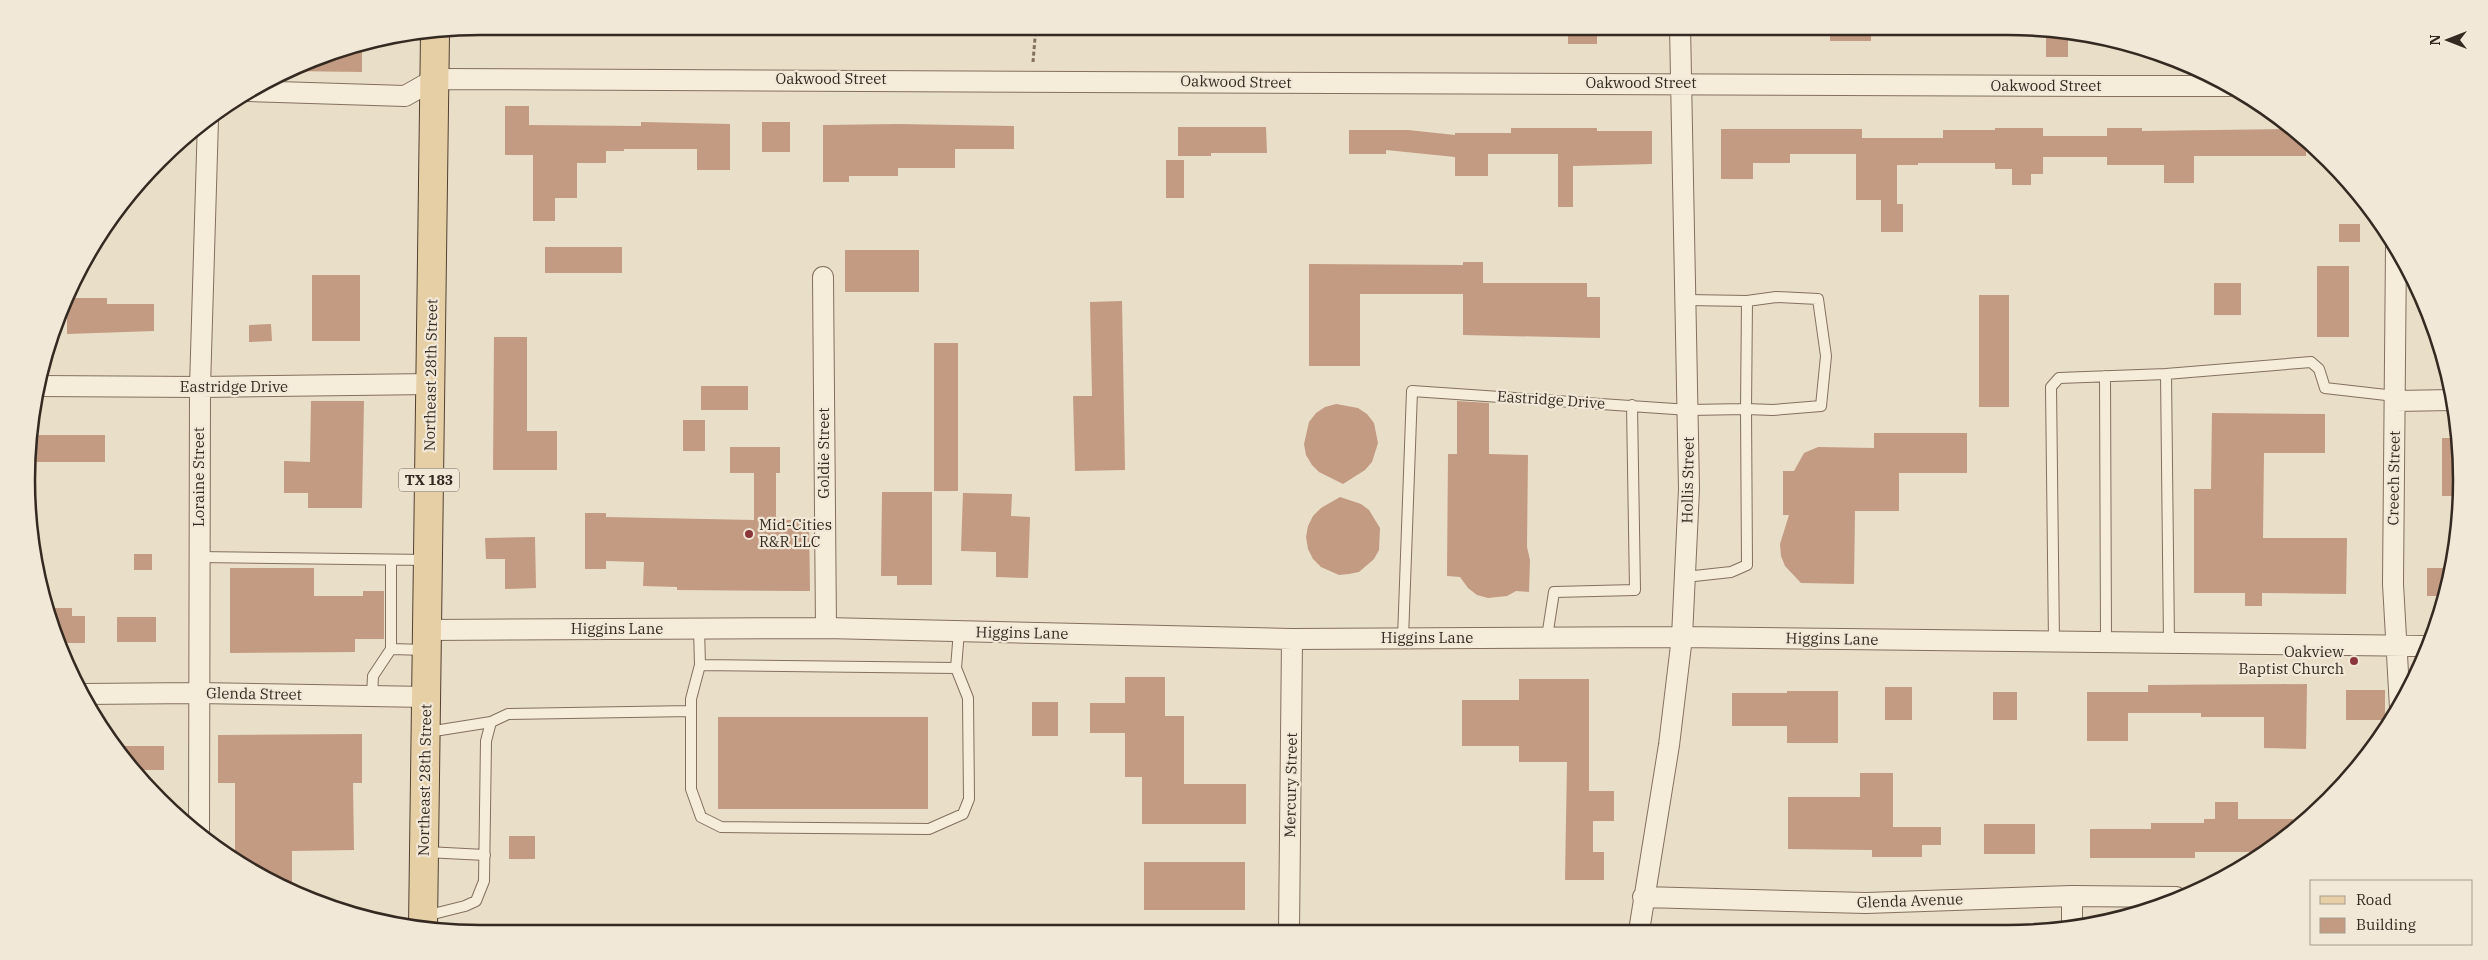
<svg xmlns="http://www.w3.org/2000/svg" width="2488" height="960" viewBox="0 0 2488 960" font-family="'IBM Plex Serif',serif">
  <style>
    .building { fill: #c39a82 }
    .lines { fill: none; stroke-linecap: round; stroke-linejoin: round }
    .lane-casing { stroke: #83705f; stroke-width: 12 }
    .street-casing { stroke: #83705f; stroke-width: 22 }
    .primary-casing { stroke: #524033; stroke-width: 30 }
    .path { stroke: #83705f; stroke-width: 3; stroke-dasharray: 4 2.5; stroke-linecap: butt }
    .lane { stroke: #f5ecda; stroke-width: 10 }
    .street { stroke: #f5ecda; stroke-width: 20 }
    .primary { stroke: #e7cfa5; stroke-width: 28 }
    .poi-dot { fill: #8b363b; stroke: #f1e8d7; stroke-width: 2 }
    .labels { text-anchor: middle; stroke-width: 4.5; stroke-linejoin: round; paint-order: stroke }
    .shield { fill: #f1e8d7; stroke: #6d6358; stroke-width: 1 }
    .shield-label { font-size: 14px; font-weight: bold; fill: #352a21 }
    .street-label { font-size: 15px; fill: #352a21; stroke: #f1e8d7 }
    .poi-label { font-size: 15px; fill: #352a21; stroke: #f1e8d7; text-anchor: start }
    .rim { fill: none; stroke: #352a21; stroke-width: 2.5 }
  </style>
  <rect width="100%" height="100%" fill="#e9dec8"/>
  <!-- building -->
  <path class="building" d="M1568,26H1597V44H1568Z
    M1830,26H1871V41H1830Z
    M2046,31L2068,34V57H2046Z
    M362,46V72L288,71L334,50Z
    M505,106H529V125L641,126V122L730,124V170H697V149H624V151H606V163H577V198H555V221H533V155H505Z
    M762,122H790V152H762Z
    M898,124L1014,126V149H955V168H898V176H849V182H823V125Z
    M1178,127H1266L1267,153H1211V156H1178Z
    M1511,128H1597V131H1652V164L1573,166V207H1558V154H1488V176H1455V157L1386,150V154H1349V130H1408L1455,135V133H1511Z
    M1995,128H2043V136H2107V128H2142V131L2294,129L2306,140V156H2194V183H2164V165H2107V157H2043V174H2031V185H2012V169H1995V163H1918V165H1897V204H1903V232H1881V200H1856V154H1790V163H1753V179H1721V129H1862V138H1943V130H1995Z
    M1166,160H1184V198H1166Z
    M2339,224H2360V242H2339Z
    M545,247H622V273H545Z
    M845,250H919V292H845Z
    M1463,262H1483V283H1587V297H1600V338L1463,335V294H1360V366H1309V264L1463,265Z
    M2317,266H2349V337H2317Z
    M312,275H360V341H312Z
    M2214,283H2241V315H2214Z
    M1979,295H2009V407H1979Z
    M67,298H107V304H154V331L67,334Z
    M1122,301L1125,470L1075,471L1073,396H1092L1090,302Z
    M271,324L272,341L249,342V325Z
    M494,337H527V431H557V470H493Z
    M934,343H958V491H934Z
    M701,386H748V410H701Z
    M311,401H364L362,508H308V493H284V461L310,462Z
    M1457,401L1489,403V454L1528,455L1527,547L1530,560L1529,592L1516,591L1507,596L1488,598L1477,595L1468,588L1460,577L1447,576L1448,454H1457Z
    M1336,404L1358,408L1367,414L1374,423L1378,443L1372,462L1365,470L1343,484L1319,472L1312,465L1306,455L1304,444L1309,422L1316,413L1325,407Z
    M2212,413L2325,414V453H2264L2263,538H2347L2346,594L2262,593V606H2245V593H2194V489H2211Z
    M683,420H705V451H683Z
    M1874,433H1967V473H1899V511H1855L1854,584L1801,583L1785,566L1781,556L1780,544L1789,515H1783V471H1794L1804,453L1818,447L1874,448Z
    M31,435H105V462H32Z
    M2442,438H2458L2460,496H2442Z
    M730,447H780V473H776V520H809L810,591L677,590V587L643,586L644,562L606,561V569H585V513H606V517L754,520V473H730Z
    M882,492H932V585H897V576H881Z
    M963,493L1012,494L1011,516L1030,517L1028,578L996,577V552L961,551Z
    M1340,497L1361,504L1369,510L1380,528L1379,550L1374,559L1359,572L1349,574L1339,575L1321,567L1313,559L1308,549L1306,537L1308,526L1313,516L1321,508Z
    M535,537L536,588L505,589V559H486L485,538Z
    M134,554H152V570H134Z
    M230,568H314V596H363V591H384V639H355V652L230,653Z
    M2427,568H2451L2446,596H2427Z
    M47,608H72V616H85V643H58Z
    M117,617H156V642H117Z
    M1125,677H1165V716H1184V784H1246V824H1142V777H1125V733H1090V703H1125Z
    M1519,679H1589V791H1614V821H1593V852H1604V880H1565L1567,762H1519V746H1462V700H1519Z
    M2307,684L2306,749L2264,748V717H2201V713H2128V741H2087V692H2148V685Z
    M1885,687H1912V720H1885Z
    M2346,690H2385V720H2346Z
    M1787,691H1838V743H1787V726H1732V693H1787Z
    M1993,692H2017V720H1993Z
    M1032,702H1058V736H1032Z
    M718,717H928V809H718Z
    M362,734V783H353L354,850L292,851V892L280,887L235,859V783H218V735Z
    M115,746H164V770H138Z
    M1860,773H1893V827H1941V845H1922V857H1872V850L1788,849V797H1860Z
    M2215,802H2238V819H2293V831L2261,852H2195V858H2090V829H2151V823H2204V819H2215Z
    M1984,824H2035V854H1984Z
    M509,836H535V859H509Z
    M1144,862H1245V910H1144Z"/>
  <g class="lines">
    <defs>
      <path id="lane" d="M1687,300L1747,301L1746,409L1773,410L1821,406L1826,356L1818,299L1776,297L1747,301
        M2166,374L2311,362L2319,369L2325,388L2395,396
        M2105,376L2106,642
        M199,557L428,560
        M391,560V649L426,650
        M699,629L700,665L691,699V789L701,817L721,827L929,829L963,814L969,799L968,698L956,668L959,631
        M1547,637L1554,592L1635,590L1632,405
        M1403,638L1412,391L1689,410L1746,409L1747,565L1731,572L1685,577
        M2054,641L2051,387L2059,378L2166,374L2169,643
        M700,665L956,668
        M372,696L373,676L391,649
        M428,732L491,722
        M426,852L485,855
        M425,916L465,906L476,901L484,881L486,741L491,722L508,714L691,711"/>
      <path id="street" d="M248,91L405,96L435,79C1033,80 1631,87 2229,86
        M2396,247L2393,584L2400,708
        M823,277L826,628
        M38,386L200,387L431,384
        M2395,401L2453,400
        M428,630L826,628L1292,639L1682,637L2426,646
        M82,694L198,693L427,697
        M199,835L200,387L208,120
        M1643,897L1866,903L2072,896L2176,897
        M2072,928V896
        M1639,931L1669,745L1682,637L1689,489L1680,26
        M1289,932L1292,639"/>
      <path id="primary" d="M423,926L435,34"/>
    </defs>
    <!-- lane casing -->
    <use href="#lane" class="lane-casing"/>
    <!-- street casing -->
    <use href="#street" class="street-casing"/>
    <!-- primary casing -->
    <use href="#primary" class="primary-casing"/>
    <!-- path -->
    <path class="path" d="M1033,62L1036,26"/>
    <!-- lane -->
    <use href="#lane" class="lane"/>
    <!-- street -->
    <use href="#street" class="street"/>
    <!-- primary -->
    <use href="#primary" class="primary"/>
  </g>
  <!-- markers -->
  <g class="poi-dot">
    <circle cx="749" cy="534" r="5"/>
    <circle cx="2354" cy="661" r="5"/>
  </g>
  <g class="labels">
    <!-- shield labels -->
    <rect class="shield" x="399" y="468.5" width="60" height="23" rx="4"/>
    <g class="shield-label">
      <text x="429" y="485">TX 183</text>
    </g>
    <!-- street labels -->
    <g class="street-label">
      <text x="831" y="84">Oakwood Street</text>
      <text transform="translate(1236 82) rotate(1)" y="5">Oakwood Street</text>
      <text x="1641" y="88">Oakwood Street</text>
      <text x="2046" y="91">Oakwood Street</text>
      <text transform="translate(431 375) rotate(-89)" y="5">Northeast 28th Street</text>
      <text x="234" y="392">Eastridge Drive</text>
      <text transform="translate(1551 400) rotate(4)" y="5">Eastridge Drive</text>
      <text transform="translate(824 453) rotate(-90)" y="5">Goldie Street</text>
      <text transform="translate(199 477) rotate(-90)" y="5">Loraine Street</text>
      <text transform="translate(2394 478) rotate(-89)" y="5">Creech Street</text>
      <text transform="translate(1688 480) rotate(-89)" y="5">Hollis Street</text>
      <text x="617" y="634">Higgins Lane</text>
      <text transform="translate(1022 633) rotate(1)" y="5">Higgins Lane</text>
      <text x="1427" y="643">Higgins Lane</text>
      <text transform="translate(1832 639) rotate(1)" y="5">Higgins Lane</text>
      <text transform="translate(254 694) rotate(1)" y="5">Glenda Street</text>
      <text transform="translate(425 780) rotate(-89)" y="5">Northeast 28th Street</text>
      <text transform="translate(1291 785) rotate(-89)" y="5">Mercury Street</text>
      <text transform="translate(1910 901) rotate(-2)" y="5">Glenda Avenue</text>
    </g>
    <!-- poi labels -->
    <g class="poi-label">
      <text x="759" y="530">Mid-Cities<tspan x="759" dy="17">R&amp;R LLC</tspan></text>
      <text x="2344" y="657" text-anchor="end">Oakview<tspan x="2344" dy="17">Baptist Church</tspan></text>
    </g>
  </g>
  <!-- crop -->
  <path d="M0 0H2488V960H0ZM480 35H2008A445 445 0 0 1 2453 480V480A445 445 0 0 1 2008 925H480A445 445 0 0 1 35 480V480A445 445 0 0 1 480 35Z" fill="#f1e8d7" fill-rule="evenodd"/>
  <path class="rim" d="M480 35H2008A445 445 0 0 1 2453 480V480A445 445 0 0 1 2008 925H480A445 445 0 0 1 35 480V480A445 445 0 0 1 480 35Z"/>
  <!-- legend -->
  <rect x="2310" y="880" width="162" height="65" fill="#f1e8d7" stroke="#a69c8e"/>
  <rect x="2320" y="896" width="25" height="8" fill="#e7cfa5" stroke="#a69c8e"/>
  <text x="2356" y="905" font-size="15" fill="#352a21">Road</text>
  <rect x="2320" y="918" width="25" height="15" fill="#c39a82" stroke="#a69c8e"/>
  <text x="2356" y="930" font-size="15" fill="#352a21">Building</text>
  <!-- north arrow -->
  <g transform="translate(2448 40) rotate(270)" stroke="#f1e8d7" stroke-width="4" paint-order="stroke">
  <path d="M0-4L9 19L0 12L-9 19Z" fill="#352a21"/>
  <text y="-8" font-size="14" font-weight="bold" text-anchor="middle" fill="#352a21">N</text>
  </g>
</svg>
